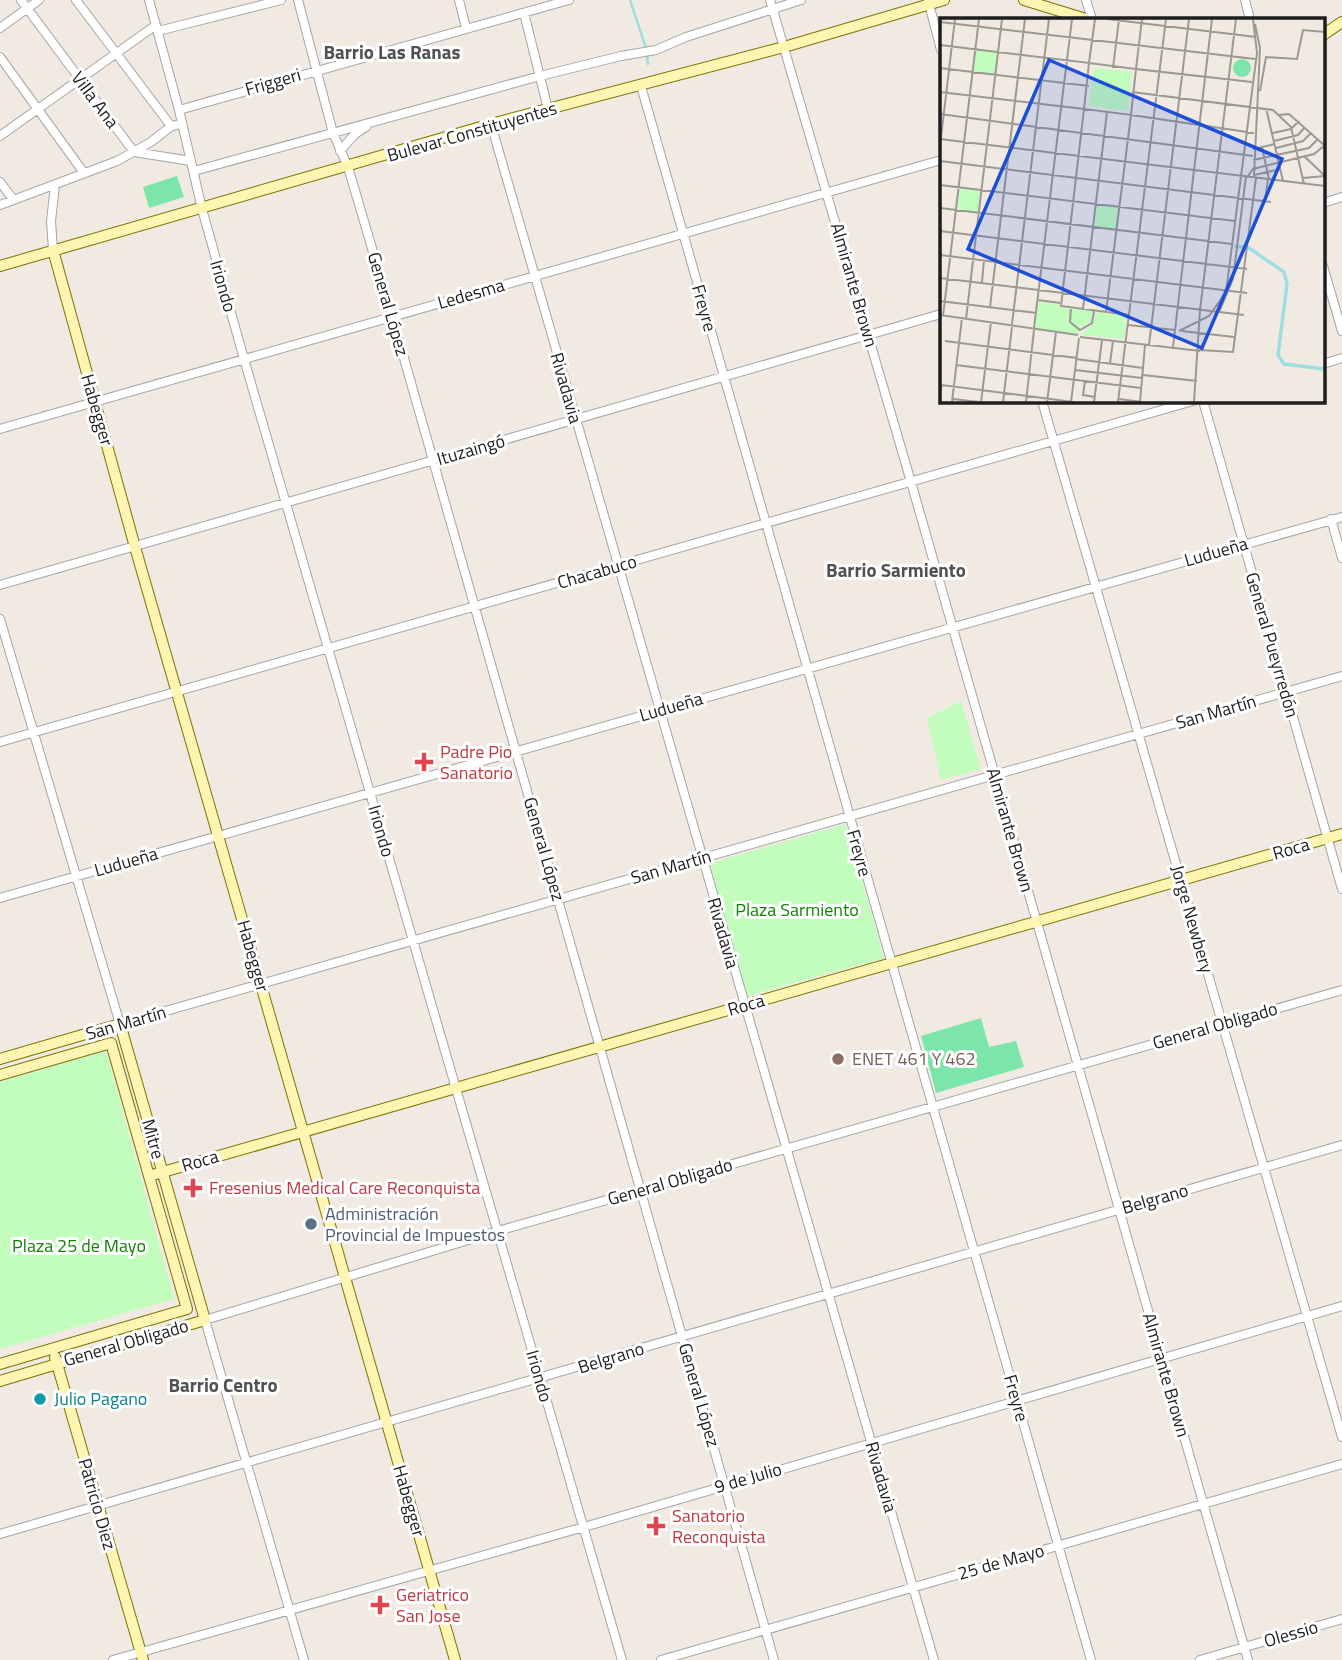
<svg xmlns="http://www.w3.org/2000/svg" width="1342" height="1660" viewBox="0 0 1342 1660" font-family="'Titillium Web',sans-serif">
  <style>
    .park { fill: #c3fdbd }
    .pitch { fill: #7be5aa }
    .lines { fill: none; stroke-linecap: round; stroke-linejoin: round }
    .stream { stroke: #a0dde1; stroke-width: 2.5 }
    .street-casing { stroke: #a5a5a5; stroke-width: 10 }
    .secondary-casing { stroke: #7a7300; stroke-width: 12 }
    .street { stroke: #fff; stroke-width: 8 }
    .secondary { stroke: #fef5b3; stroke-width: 10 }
    .health-dot { fill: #e0444e; stroke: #fff; stroke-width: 2.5 }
    .education-dot { fill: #8d6e63; stroke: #fff; stroke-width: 2.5 }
    .service-dot { fill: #5c6f8a; stroke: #fff; stroke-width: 2.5 }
    .culture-dot { fill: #0f9aa8; stroke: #fff; stroke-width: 2.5 }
    .labels { text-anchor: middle; stroke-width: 6; stroke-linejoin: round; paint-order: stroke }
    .street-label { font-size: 18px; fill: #1e1e1e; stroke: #fff }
    .health-label { font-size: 18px; fill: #be3a42; stroke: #fff; text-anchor: start }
    .park-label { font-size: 18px; fill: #0f8404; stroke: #fff }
    .education-label { font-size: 18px; fill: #785e54; stroke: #fff; text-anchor: start }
    .service-label { font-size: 18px; fill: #4e5e75; stroke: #fff; text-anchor: start }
    .culture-label { font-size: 18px; fill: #0d838f; stroke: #fff; text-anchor: start }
    .neighbourhood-label { font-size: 19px; font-weight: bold; fill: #515151; stroke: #fff }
    .inset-river { fill: none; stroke: #a0dde1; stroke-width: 3.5 }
    .inset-road { fill: none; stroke: #9c9894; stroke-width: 2 }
    .view { fill: #1d4ed8; fill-opacity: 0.15; stroke: #1d4ed8; stroke-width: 3.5 }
    .inset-edge { fill: none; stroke: #1e1e1e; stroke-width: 3.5 }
  </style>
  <rect width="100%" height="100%" fill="#f0eae3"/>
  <!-- park -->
  <path class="park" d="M961,701L981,769L941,780L927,718Z
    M846,824L884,958L747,996L710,863Z
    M106,1051L174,1299L0,1349V1082Z"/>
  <!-- pitch -->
  <path class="pitch" d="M177,176L184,197L149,208L143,187Z
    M981,1018L989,1047L1016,1041L1024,1067L936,1093L921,1036Z"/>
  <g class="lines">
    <!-- stream -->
    <path class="stream" d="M630,0L646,48L648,64"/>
    <defs>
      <path id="street" d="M21,0L134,152L191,161
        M76,0L171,126
        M149,0L179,110L202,209L244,359L622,1660
        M298,0L333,133L348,167L392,316L774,1660
        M459,0L466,28
        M770,0L911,482L1248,1660
        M928,0L941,50
        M1086,0L1092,19
        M1245,0L1250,19
        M524,13L548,109
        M0,28L39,0
        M158,31L281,0
        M0,57L84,173
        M641,86L1091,1660
        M179,110L569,0
        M491,124L934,1660
        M0,136L156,25
        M340,151L355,134L366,127
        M194,171L540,76L621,56L656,50L686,37L801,0
        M0,182L13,199
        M1323,203L1342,197
        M0,205L117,161L151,142L170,127L182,123
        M53,250L51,221L55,185
        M1323,266L1342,331
        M1323,364L1342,358
        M1042,401L1342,1437
        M1203,401L1342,889
        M0,429L941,160
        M1331,519L1342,558
        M0,585L941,314
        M0,619L120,1024L1342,676
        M0,742L1193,401
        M0,898L1342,517
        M0,1534L1342,1145
        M113,1660L584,1527L1342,1306
        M304,1660L205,1320L498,1231L1342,990
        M661,1660L1342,1464
        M1200,1660L1342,1619"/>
      <path id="secondary" d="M1024,0L1086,19
        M1323,35L1342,22
        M53,250L135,547L455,1660
        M0,266L491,124L784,47L944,0
        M0,1059L120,1024L205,1320L0,1381
        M0,1075L111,1043L187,1309L0,1364
        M149,1176L1342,834
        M55,1357L143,1660"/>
    </defs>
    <!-- street casing -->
    <use href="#street" class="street-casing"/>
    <!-- secondary casing -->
    <use href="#secondary" class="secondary-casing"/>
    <!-- street -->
    <use href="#street" class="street"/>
    <!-- secondary -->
    <use href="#secondary" class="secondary"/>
  </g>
  <!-- markers -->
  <g class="health-dot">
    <path d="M420.5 751.5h7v7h7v7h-7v7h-7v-7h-7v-7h7z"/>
    <path d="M189.5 1177.5h7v7h7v7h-7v7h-7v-7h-7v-7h7z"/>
    <path d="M652.5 1515.5h7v7h7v7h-7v7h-7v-7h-7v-7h7z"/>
    <path d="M376.5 1594.5h7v7h7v7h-7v7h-7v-7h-7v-7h7z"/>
  </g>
  <circle class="education-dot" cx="838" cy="1059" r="7"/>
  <circle class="service-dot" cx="311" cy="1224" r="7"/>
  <circle class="culture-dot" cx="40" cy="1399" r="7"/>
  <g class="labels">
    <!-- street labels -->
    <g class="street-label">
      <text transform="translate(273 82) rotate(-16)" y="6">Friggeri</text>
      <text transform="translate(95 100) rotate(53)" y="6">Villa Ana</text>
      <text transform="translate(472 132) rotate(-16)" y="6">Bulevar Constituyentes</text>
      <text transform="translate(854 285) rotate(74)" y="6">Almirante Brown</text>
      <text transform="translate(223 286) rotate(74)" y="6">Iriondo</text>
      <text transform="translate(471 294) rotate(-16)" y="6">Ledesma</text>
      <text transform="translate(388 304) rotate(74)" y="6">General López</text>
      <text transform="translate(704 308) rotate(74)" y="6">Freyre</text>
      <text transform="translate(566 388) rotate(74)" y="6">Rivadavia</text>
      <text transform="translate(97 410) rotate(74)" y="6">Habegger</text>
      <text transform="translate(471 450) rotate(-16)" y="6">Ituzaingó</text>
      <text transform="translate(1216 552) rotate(-16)" y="6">Ludueña</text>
      <text transform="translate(597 572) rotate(-16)" y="6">Chacabuco</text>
      <text transform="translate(1272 645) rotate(74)" y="6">General Pueyrredón</text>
      <text transform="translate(671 707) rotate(-16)" y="6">Ludueña</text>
      <text transform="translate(1216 712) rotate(-16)" y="6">San Martín</text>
      <text transform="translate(1010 830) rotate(74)" y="6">Almirante Brown</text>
      <text transform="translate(381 831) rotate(74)" y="6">Iriondo</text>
      <text transform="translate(544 849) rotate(74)" y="6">General López</text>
      <text transform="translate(1291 849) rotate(-16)" y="6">Roca</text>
      <text transform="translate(859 853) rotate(74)" y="6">Freyre</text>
      <text transform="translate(126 862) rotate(-16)" y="6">Ludueña</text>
      <text transform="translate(671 867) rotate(-16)" y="6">San Martín</text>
      <text transform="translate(1192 919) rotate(74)" y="6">Jorge Newbery</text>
      <text transform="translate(723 933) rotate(74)" y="6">Rivadavia</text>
      <text transform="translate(253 956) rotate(74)" y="6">Habegger</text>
      <text transform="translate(746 1005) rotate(-16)" y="6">Roca</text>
      <text transform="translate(126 1023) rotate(-16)" y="6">San Martín</text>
      <text transform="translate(1215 1026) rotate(-16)" y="6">General Obligado</text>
      <text transform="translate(153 1139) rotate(74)" y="6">Mitre</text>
      <text transform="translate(200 1161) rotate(-16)" y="6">Roca</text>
      <text transform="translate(670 1182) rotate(-16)" y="6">General Obligado</text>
      <text transform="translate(1155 1199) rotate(-16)" y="6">Belgrano</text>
      <text transform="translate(126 1343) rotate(-16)" y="6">General Obligado</text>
      <text transform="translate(611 1358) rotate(-17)" y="6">Belgrano</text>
      <text transform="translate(1166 1375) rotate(74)" y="6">Almirante Brown</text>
      <text transform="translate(539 1376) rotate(74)" y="6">Iriondo</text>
      <text transform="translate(699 1395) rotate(74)" y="6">General López</text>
      <text transform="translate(1016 1398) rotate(74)" y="6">Freyre</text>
      <text transform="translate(881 1477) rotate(74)" y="6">Rivadavia</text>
      <text transform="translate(748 1478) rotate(-16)" y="6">9 de Julio</text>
      <text transform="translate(409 1501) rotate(74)" y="6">Habegger</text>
      <text transform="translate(97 1504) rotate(74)" y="6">Patricio Diez</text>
      <text transform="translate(1001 1562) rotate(-16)" y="6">25 de Mayo</text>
      <text transform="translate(1291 1634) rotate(-16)" y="6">Olessio</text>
    </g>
    <!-- health labels -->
    <g class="health-label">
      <text x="440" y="758">Padre Pio<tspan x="440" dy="21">Sanatorio</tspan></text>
      <text x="209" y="1194">Fresenius Medical Care Reconquista</text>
      <text x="672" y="1522">Sanatorio<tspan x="672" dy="21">Reconquista</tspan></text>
      <text x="396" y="1601">Geriatrico<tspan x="396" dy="21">San Jose</tspan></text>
    </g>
    <!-- park labels -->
    <g class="park-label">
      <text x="797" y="916">Plaza Sarmiento</text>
      <text x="79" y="1252">Plaza 25 de Mayo</text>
    </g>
    <!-- education labels -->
    <g class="education-label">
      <text x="852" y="1065">ENET 461 Y 462</text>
    </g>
    <!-- service labels -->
    <g class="service-label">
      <text x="325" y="1220">Administración<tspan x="325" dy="21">Provincial de Impuestos</tspan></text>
    </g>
    <!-- culture labels -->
    <g class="culture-label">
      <text x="54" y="1405">Julio Pagano</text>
    </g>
    <!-- neighbourhood labels -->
    <g class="neighbourhood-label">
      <text x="392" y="59">Barrio Las Ranas</text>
      <text x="896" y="577">Barrio Sarmiento</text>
      <text x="223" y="1392">Barrio Centro</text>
    </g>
  </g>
  <!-- overview -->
  <g transform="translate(940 18)">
    <rect width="385" height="385" fill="#f0eae3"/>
    <path d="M35,31L58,34L56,56L33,54ZM154,50L192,54L188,93L149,88ZM20,170L41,173L38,194L17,191ZM157,186L178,189L176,211L155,208ZM99,283L153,293L151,304L139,310L138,316L95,310ZM156,294L187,298L184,321L141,317L152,307Z" fill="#c3fdbd"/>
    <path d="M293 50a9 9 0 1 1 18 0a9 9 0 1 1-18 0Z" fill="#7be5aa"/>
    <path class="inset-river" d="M294,228L309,230L344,254L347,266L338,337L344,346L385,351"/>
    <path class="inset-road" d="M167,1L316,19M202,1L196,51L312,64M0,4L315,41M0,27L149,45L155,1M149,45L196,51L191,97L144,91ZM0,50L149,68M173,50L179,1M320,73L326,39L357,41L363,12L385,14M0,74L144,91L121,288L189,297M192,74L333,92L351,109L364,166M326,90L343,163M0,96L313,138M339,97L349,96L384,127M333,115L351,111L359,103M0,121L385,168M334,123L358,117L365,109M0,128L15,1M322,129L329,161M336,130L363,123L371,115M313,131L335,126M365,139L385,158M313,142L369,130L378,121M0,143L331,184M314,157L341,151M308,158L313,151L374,136L384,128M314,159L320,30L315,6M363,160L385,158M0,167L295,203M325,183L328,161M0,190L292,226M0,213L307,251M0,237L307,275M0,260L304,297M42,264L44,242M98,282L120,285M0,283L97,295M50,289L85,1M131,289L130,304L140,312L152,305L154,293M143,291L167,94M166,294L191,97L314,115M279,294L293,261L306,158M0,297L138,317M3,298L39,1M26,301L62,1M72,306L109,1M188,307L235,312M94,310L132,1M239,313L269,298L286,274L317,35L313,1M242,313L294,319M140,319L260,333M5,323L137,340M209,327L249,1M233,329L272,1M259,332L293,334L316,160M136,341L203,350M170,345L173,323M16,347L201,370M135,352L202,360M203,357L257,363M145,363L143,377L155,379M0,374L2,367L133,384M13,381L39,384M179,381L202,384M12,384L22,300M41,384L51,304M63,384L72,309M86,384L94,312M107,384L116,314M131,384L139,320M154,384L162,322M178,384L226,1M200,384L205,327M254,384L260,292L296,1"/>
    <path class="view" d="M109,42L342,141L262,330L28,231Z"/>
    <rect width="385" height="385" class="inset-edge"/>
  </g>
</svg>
